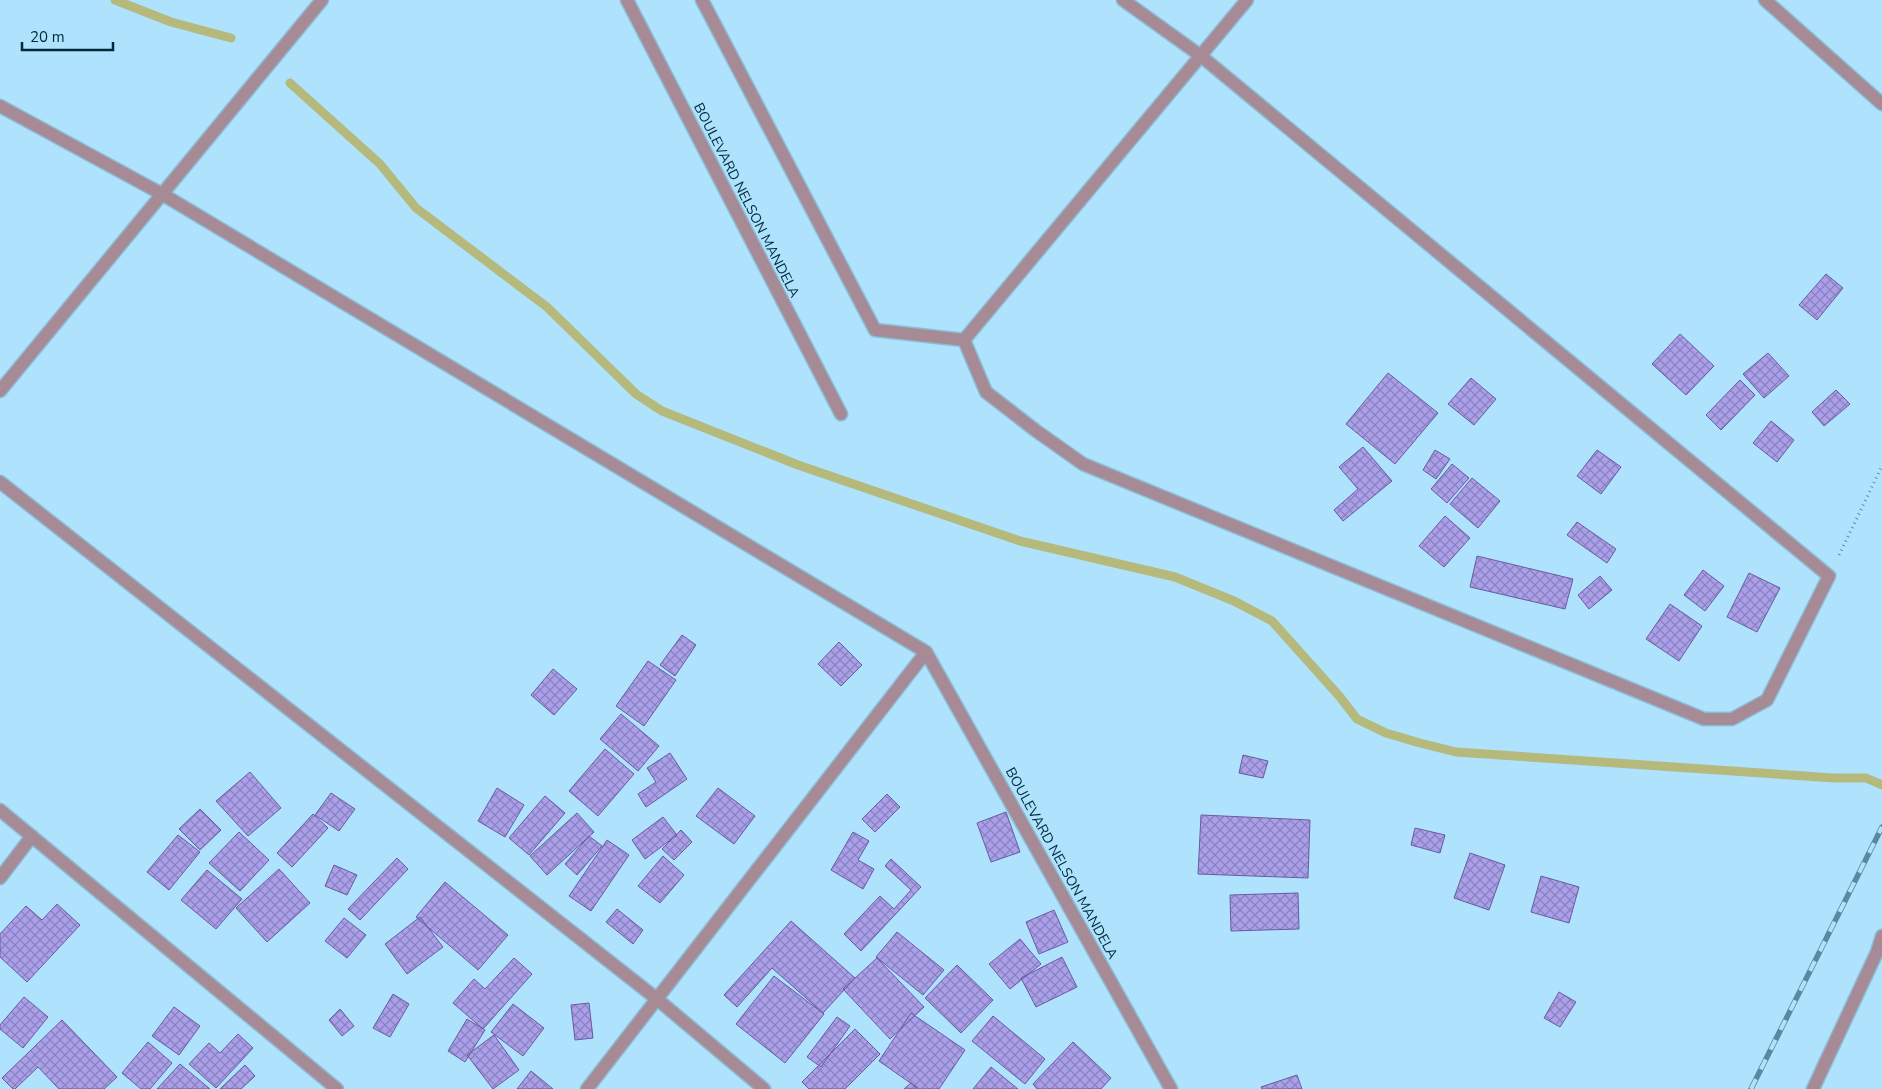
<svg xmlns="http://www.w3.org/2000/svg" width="1882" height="1089" viewBox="0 0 1882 1089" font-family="'Nunito Sans',sans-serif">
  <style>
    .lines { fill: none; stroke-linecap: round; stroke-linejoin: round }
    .stream { stroke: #b5b97b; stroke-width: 9 }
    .building { fill: url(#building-cross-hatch); stroke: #685ba0 }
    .street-casing { stroke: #8cbdd5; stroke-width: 15 }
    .path { stroke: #5b899f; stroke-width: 3; stroke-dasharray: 1 4; stroke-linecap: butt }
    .street { stroke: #a68b96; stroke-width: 12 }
    .rail-casing { stroke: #5a889e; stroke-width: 5.5 }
    .rail { stroke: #afe2fc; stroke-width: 4; stroke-dasharray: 11; stroke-linecap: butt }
    .labels { text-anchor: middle; stroke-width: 4; stroke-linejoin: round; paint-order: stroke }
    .street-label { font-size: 14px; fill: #00293a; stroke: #afe2fc }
  </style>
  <defs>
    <pattern id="building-cross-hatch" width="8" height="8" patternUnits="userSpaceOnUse" patternTransform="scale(1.25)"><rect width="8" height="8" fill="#ab9fea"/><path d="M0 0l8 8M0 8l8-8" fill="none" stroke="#8982bf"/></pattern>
  </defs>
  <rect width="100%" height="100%" fill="#afe2fc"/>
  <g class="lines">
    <!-- stream -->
    <path class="stream" d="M115,0L171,22L231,38
      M290,83L380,164L416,208L547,307L636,394L662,411L798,465L1020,541L1175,577L1234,601L1272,621L1340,697L1357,719L1386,733L1420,743L1456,752L1834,778H1866L1882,785"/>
  </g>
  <!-- building -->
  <path class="building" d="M1826,274L1843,288L1817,320L1799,305Z
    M1680,334L1714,366L1686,395L1652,364Z
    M1768,353L1789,376L1764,398L1743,374Z
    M1388,373L1438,413L1395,464L1346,424Z
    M1471,378L1496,399L1474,425L1448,404Z
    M1740,380L1755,395L1721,430L1706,415Z
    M1836,390L1850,404L1824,426L1812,412Z
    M1771,421L1794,440L1777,462L1753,443Z
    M1363,447L1392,481L1343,521L1334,510L1358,489L1339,467Z
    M1435,450L1450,459L1436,479L1423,470Z
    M1597,450L1621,467L1601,494L1577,476Z
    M1452,464L1469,478L1447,503L1431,489Z
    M1472,478L1500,501L1478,528L1450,504Z
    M1445,516L1470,538L1444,567L1419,546Z
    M1577,522L1616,549L1607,563L1567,535Z
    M1477,556L1573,579L1565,609L1470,587Z
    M1703,570L1724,586L1705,611L1684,595Z
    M1749,573L1780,588L1757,632L1727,617Z
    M1600,576L1612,590L1589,609L1578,595Z
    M1670,604L1702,626L1679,661L1646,639Z
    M682,635L696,645L675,676L660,665Z
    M839,642L862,665L841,686L818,664Z
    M648,661L676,680L644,726L616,706Z
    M553,669L577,689L554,715L531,695Z
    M621,714L659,746L638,771L600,739Z
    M605,749L634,774L598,816L569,791Z
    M670,753L687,779L646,807L638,794L656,782L647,768Z
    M1243,755L1268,761L1263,778L1239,773Z
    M250,772L281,808L248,836L216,801Z
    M497,788L524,805L505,837L478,821Z
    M718,788L755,816L734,844L696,816Z
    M331,793L355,809L339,831L315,815Z
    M887,794L900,807L875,832L862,819Z
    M545,796L565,813L529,855L509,838Z
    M200,809L221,830L200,850L179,829Z
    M1006,812L1020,852L991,862L977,823Z
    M577,813L594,832L547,875L530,856Z
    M313,814L328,828L292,867L277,853Z
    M1201,815L1310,820L1308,878L1198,874Z
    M663,817L677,835L645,859L632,840Z
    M1415,828L1445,835L1440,853L1411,845Z
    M681,830L692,842L674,860L662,849Z
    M239,832L269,860L240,891L209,863Z
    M853,832L869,841L858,860L874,869L863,889L831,870Z
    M178,835L200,852L169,890L147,872Z
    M589,836L602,846L577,875L565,864Z
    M607,840L629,855L591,911L569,896Z
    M1470,853L1505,865L1489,910L1454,898Z
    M663,856L684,875L660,903L638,886Z
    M397,858L408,869L360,920L348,909Z
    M891,859L921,887L861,951L844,934L880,896L894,909L911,890L885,866Z
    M334,865L357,875L347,895L325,886Z
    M279,869L310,903L267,942L236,908Z
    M207,870L242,899L216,929L181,900Z
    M1541,876L1579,887L1569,923L1531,912Z
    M445,882L508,935L478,970L416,917Z
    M1298,893L1299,929L1231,931L1230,895Z
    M57,904L80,925L27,982L0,957V934L26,906L42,920Z
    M617,909L643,930L633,944L606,922Z
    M1054,910L1068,942L1039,954L1026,922Z
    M420,917L443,947L407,974L385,944Z
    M344,918L366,935L347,958L325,941Z
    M791,921L855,978L823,1013L772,968L737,1007L724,995Z
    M897,932L944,970L923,995L876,957Z
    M1020,939L1041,964L1010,989L989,964Z
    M1062,957L1077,987L1036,1007L1021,978Z
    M514,958L532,974L483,1029L453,1003L474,979L485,989Z
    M877,958L924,1007L890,1039L843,989Z
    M957,965L993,1000L961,1033L925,998Z
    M774,976L824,1014L785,1063L736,1024Z
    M1559,992L1576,1002L1560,1027L1544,1018Z
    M393,994L409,1004L390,1037L373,1028Z
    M24,997L48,1017L23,1048L0,1029V1025Z
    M589,1003L593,1038L575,1040L571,1005Z
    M513,1004L544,1028L523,1056L491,1032Z
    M174,1007L200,1026L179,1055L152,1036Z
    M340,1009L354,1026L342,1036L329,1020Z
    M911,1013L965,1050L939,1089H919L879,1061Z
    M993,1016L1045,1059L1025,1084L972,1041Z
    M837,1017L850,1026L821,1067L807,1057Z
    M467,1019L485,1030L465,1062L448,1051Z
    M62,1020L117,1077L104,1089H59L38,1067L15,1089H13L2,1078Z
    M855,1029L880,1054L845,1089H809L802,1082Z
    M238,1034L253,1048L216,1088L189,1064L209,1043L220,1053Z
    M494,1035L519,1070L493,1089L467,1055Z
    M148,1042L172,1063L150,1089H141L122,1073Z
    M1073,1042L1111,1078L1101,1089H1037L1033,1084Z
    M180,1064L210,1089H157Z
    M245,1065L255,1076L241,1089H220Z
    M991,1067L1018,1089H973Z
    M531,1071L553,1089H517Z
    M1297,1075L1302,1089H1262L1261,1087Z
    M911,1083L917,1089H904Z"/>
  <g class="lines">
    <defs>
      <path id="street" d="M627,0L841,414
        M702,0L875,330L964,340
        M1123,0L1201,56L1829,576L1767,700L1732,719H1704L1083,464L1035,430L986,392L964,340L1247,0
        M1765,0L1882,104
        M0,106L162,194L926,652L1171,1089
        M0,391L322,0
        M0,482L657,999L764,1089
        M0,810L337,1089
        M0,878L32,836
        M587,1089L926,652
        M1813,1089L1877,952L1882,936"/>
    </defs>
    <!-- street casing -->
    <use href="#street" class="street-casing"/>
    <!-- path -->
    <path class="path" d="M1839,555L1882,466"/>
    <!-- street -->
    <use href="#street" class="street"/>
    <defs>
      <path id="rail" d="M1751,1089L1882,827"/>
    </defs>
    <!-- rail casing -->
    <use href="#rail" class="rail-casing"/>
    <!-- rail -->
    <use href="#rail" class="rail"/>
  </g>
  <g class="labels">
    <!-- street labels -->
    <g class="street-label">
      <text transform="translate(747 200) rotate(63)" y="5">BOULEVARD NELSON MANDELA</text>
      <text transform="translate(1062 863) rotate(61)" y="5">BOULEVARD NELSON MANDELA</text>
    </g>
  </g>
  <!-- scale -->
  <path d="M22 42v8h91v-8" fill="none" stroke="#00293a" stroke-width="2.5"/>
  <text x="30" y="42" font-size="15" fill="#00293a" stroke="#afe2fc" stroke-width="4" paint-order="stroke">20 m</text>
</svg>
